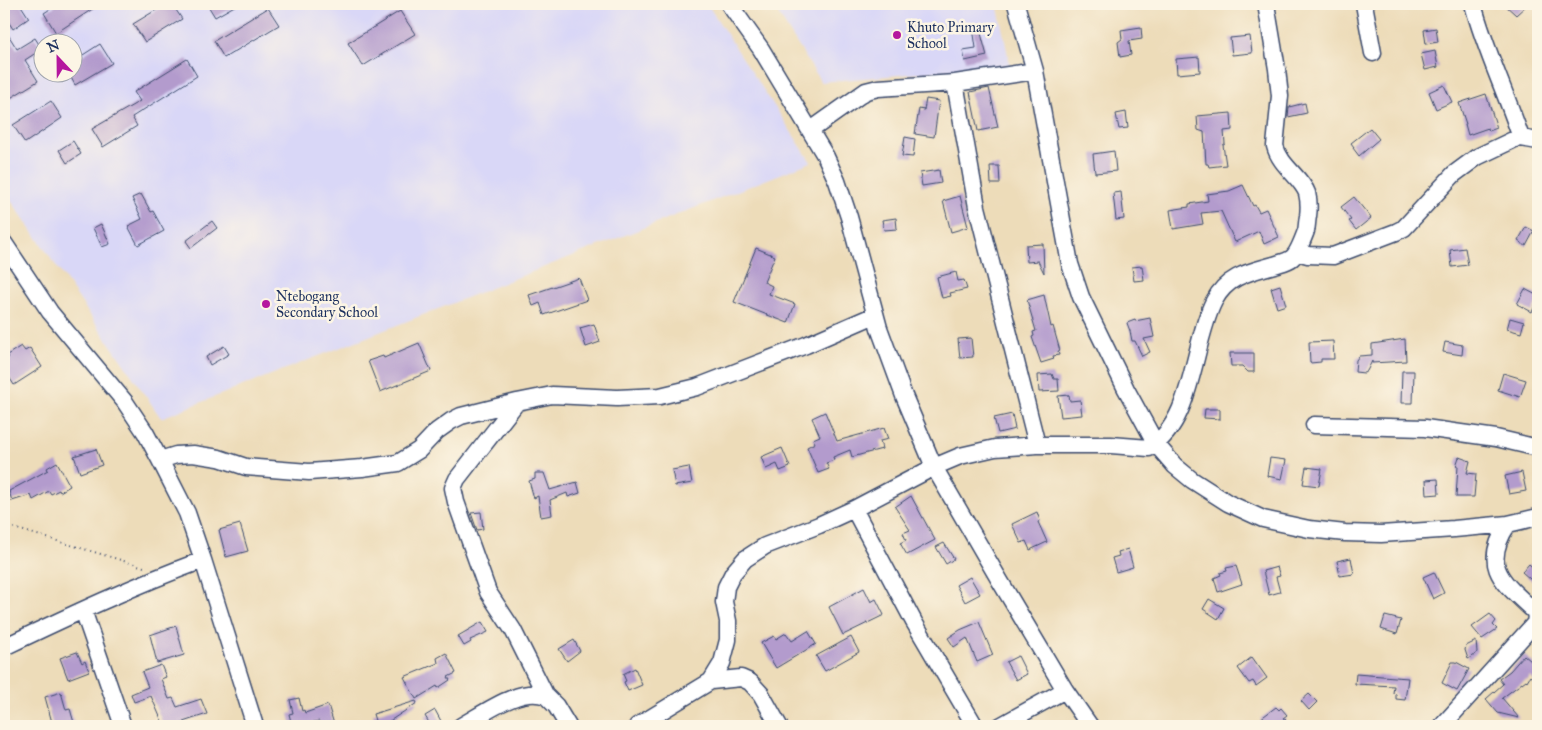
<svg xmlns="http://www.w3.org/2000/svg" width="1542" height="730" viewBox="0 0 1542 730" font-family="'IM FELL Great Primer',serif">
  <style>
    .built { fill: #d9d7f7; fill-rule: evenodd }
    .building { fill: #b39bcd }
    .lines { fill: none; stroke-linecap: round; stroke-linejoin: round }
    .minor-casing { stroke: #3a496c; stroke-width: 19 }
    .path { stroke: #3a496c; stroke-width: 2; stroke-dasharray: 1 4; stroke-linecap: butt }
    .minor { stroke: #fff; stroke-width: 16 }
    .poi-dot { fill: #b5179e; stroke: #fcf5e5; stroke-width: 2 }
    .labels { text-anchor: middle; stroke-width: 5; stroke-linejoin: round; paint-order: stroke }
    .poi-label { font-size: 14px; fill: #1b2f5e; stroke: #fcf5e5; text-anchor: start }
  </style>
  <rect width="100%" height="100%" fill="#fcf5e5"/>
  <filter id="ink" filterUnits="userSpaceOnUse"><feTurbulence type="fractalNoise" baseFrequency=".02" numOctaves="2"/><feDisplacementMap in="SourceGraphic" scale="10" xChannelSelector="R" yChannelSelector="G"/><feConvolveMatrix kernelMatrix="1 2 1 2 8 2 1 2 1" color-interpolation-filters="sRGB"/></filter>
  <filter id="wash" filterUnits="userSpaceOnUse"><feTurbulence type="fractalNoise" baseFrequency=".0096" numOctaves="4" result="noise"/><feDisplacementMap in="SourceGraphic" scale="20" xChannelSelector="R" yChannelSelector="G"/><feGaussianBlur stdDeviation="1.12" result="paint"/><feColorMatrix in="noise" values="0 0 0 0 0 0 0 0 0 0 0 0 0 0 0 0 0 1.4 0 .05"/><feComposite in="paint" operator="in"/></filter>
  <g filter="url(#wash)">
    <rect width="100%" height="100%" fill="#eddcb9"/>
    <!-- built -->
    <path class="built" d="M4,4H707L811,162L161,418L4,190ZM42,42H72V72H42Z
      M772,4H997L1010,65L821,82Z"/>
    <g id="blocks">
      <!-- building -->
      <path class="building" d="M4,4H20L29,18L13,29L4,15Z
        M58,4H100L56,33L44,13Z
        M166,4H172L182,19L145,42L133,24Z
        M207,4H238L215,17Z
        M1504,4H1528L1516,15Z
        M268,8L279,25L224,58L214,41Z
        M400,11L415,34L363,66L348,43Z
        M979,26L987,56L965,61L963,50L976,48L973,28Z
        M1141,27L1142,39L1129,41L1131,55L1120,57L1118,42L1122,39L1121,30Z
        M4,28L17,49L35,38L42,49L25,60L38,81L4,102Z
        M1436,28L1438,42L1426,44L1424,30Z
        M1250,36L1252,53L1232,55L1230,38Z
        M100,44L112,63L75,85L68,72H72V62Z
        M1435,51L1438,67L1425,70L1421,54Z
        M1199,57L1200,72L1177,74L1176,59Z
        M187,59L197,76L132,117L137,126L103,147L92,129L140,101L134,92Z
        M1444,85L1452,102L1436,109L1429,92Z
        M989,88L998,127L978,131L970,92Z
        M1486,94L1497,128L1489,131L1488,128L1468,135L1465,124H1466L1459,103Z
        M926,99L939,101L934,137L915,134L919,109L924,110Z
        M51,101L62,118L25,143L13,125Z
        M1305,103L1307,113L1288,117L1289,107Z
        M1126,112L1128,128L1119,129L1116,114Z
        M1231,113L1232,130L1224,131L1225,144L1223,145L1226,165L1209,167L1208,164H1206L1204,132L1198,130L1197,116Z
        M1370,128L1379,139L1359,156L1353,148L1354,147L1351,143Z
        M905,137L915,139L913,157L902,156Z
        M73,141L81,154L67,163L59,150Z
        M1114,151L1116,171L1095,173L1093,154Z
        M990,166H999L1000,184H991Z
        M939,170L941,183L922,186L920,173Z
        M1243,185L1253,206L1255,205L1259,212L1266,209L1279,237L1264,244L1259,231L1235,242L1221,211L1201,213L1203,224L1173,229L1170,210L1189,207V204L1208,201L1207,194L1229,191Z
        M1121,192L1124,219L1116,220L1113,193Z
        M141,194L151,212L153,211L164,231L138,245L128,226L142,219L132,198Z
        M960,196L968,227L951,232L943,201Z
        M1354,197L1371,218L1356,230L1349,221L1351,220L1341,207Z
        M896,218L897,229L884,230L882,220Z
        M212,221L217,228L191,248L186,241Z
        M101,224L110,244L102,247L93,228Z
        M1526,227L1534,231L1526,246L1518,241Z
        M1043,244L1044,273L1038,261L1027,262L1026,245Z
        M756,248L775,256L764,282L772,286L769,294L795,304L788,323L734,302Z
        M1465,248L1468,265L1452,267L1450,250Z
        M1142,266L1144,280L1134,281L1132,267Z
        M956,272L958,281L964,280L967,289L950,293L951,296L942,298L937,277Z
        M579,278L587,300L544,315L540,303L533,306L529,295Z
        M1280,285L1286,305L1277,308L1271,288Z
        M1525,289L1538,296V300L1532,312L1517,304Z
        M1044,295L1051,327L1053,326L1060,351H1058L1059,355L1053,356L1054,359L1041,363L1032,337L1034,336L1033,332L1036,331L1027,300Z
        M1150,318L1154,337L1144,339L1150,352L1142,356L1135,341H1132L1130,331L1127,323L1135,320V321Z
        M1510,318L1524,322L1521,333L1507,329Z
        M594,324L600,342L586,347L580,328Z
        M971,338L973,357L960,358L958,339Z
        M1405,339L1406,361L1372,363V361L1367,371L1364,373L1355,372L1356,360L1359,356L1372,355V344Z
        M1333,341L1334,359H1321V362L1310,363L1309,342Z
        M1445,342L1463,345L1462,355L1443,352Z
        M419,343L431,371L380,392L368,361L383,356L384,358Z
        M21,346L25,351L30,348L42,367L14,385L4,369V364L7,362L5,359L9,357L7,355Z
        M224,346L229,354L210,365L206,357Z
        M1230,353H1254V372H1248L1242,366H1231Z
        M1402,371H1414L1413,403H1401Z
        M1503,373L1526,380L1520,397L1498,390Z
        M1052,374L1054,379H1058L1059,391L1039,392L1038,375Z
        M1069,395L1070,401L1080,400L1082,415L1061,417L1058,396Z
        M1205,409H1220V419L1204,418Z
        M825,412L837,441L884,428L888,439L880,441L882,449L852,457L850,450L833,457L834,460L826,463L829,469L818,473L807,447L815,443L813,439L820,436L812,418Z
        M1012,414L1015,429L998,433L994,418Z
        M782,448L790,467L780,471L777,464L766,469L761,457Z
        M96,449L102,465L80,473L74,456Z
        M1459,457L1470,461L1467,473L1476,474L1474,497H1456L1458,466H1456Z
        M1270,458L1286,460L1282,479L1267,476Z
        M57,462L70,486L60,492L59,490L51,494L49,491L33,500L31,495L12,501L9,491L48,470L47,468Z
        M689,467L692,483L675,486L672,470Z
        M1306,467L1322,469L1319,486L1303,484Z
        M1522,472L1526,491L1509,494L1505,476Z
        M535,473H544L550,490L577,482L580,493L568,497L567,493L550,500L552,515L541,517L538,496L534,498L529,481L535,479Z
        M1438,479L1439,494L1427,495L1426,480Z
        M911,496L935,540L907,555L900,543L906,540L903,533L910,530L895,507Z
        M481,512L483,529L477,530L471,513Z
        M1037,512L1040,521L1038,522L1047,542L1030,550L1026,541L1021,543L1012,524Z
        M240,524L248,551L226,557L219,530Z
        M944,543L954,559L946,564L936,547Z
        M1128,549L1133,567L1116,572L1112,558L1119,556L1118,552Z
        M1351,558L1354,574L1340,576L1337,561Z
        M1529,564L1538,572V586L1522,572Z
        M1236,566L1242,584L1218,592L1214,578L1221,575L1220,573L1227,571L1226,568Z
        M1277,567L1280,576L1276,577L1280,592L1269,595L1263,571Z
        M1434,572L1444,593L1433,599L1423,577Z
        M970,577L980,594L965,602L956,585Z
        M864,588L871,602L876,599L884,615L843,635L829,607Z
        M1209,599L1224,608L1218,619L1203,609Z
        M1490,614L1496,621L1493,625L1497,629L1482,639L1472,627Z
        M1385,616L1401,620L1397,634L1381,629Z
        M482,622L488,632L470,640L471,642L464,646L458,636Z
        M979,622L993,655L977,662L967,638L954,647L948,638L960,630Z
        M176,626L184,655L157,663L150,635Z
        M808,631L816,644L776,668L761,643L774,636L776,639L786,633L792,641Z
        M851,637L859,652L825,671L816,656Z
        M574,640L580,651L567,661L559,649Z
        M1476,641L1477,652L1475,655L1468,659L1465,650L1466,646Z
        M77,652L82,663L85,661L89,671L68,679L60,658Z
        M446,653L456,673L448,677L450,680L438,688L437,686L416,699L404,677L438,663L437,658Z
        M1524,655L1538,667V683L1530,676L1527,681L1526,680L1502,698L1519,718L1498,713L1486,699L1503,684L1499,679L1510,671Z
        M1018,656L1027,674L1016,680L1006,662Z
        M1252,657L1267,678L1256,686L1253,681L1249,683L1238,668Z
        M1452,662H1456L1469,669L1457,691L1442,683Z
        M161,665L166,677L161,679L169,699L173,698L177,707L201,699L207,714L183,722L185,726H164L151,696L134,702L131,694L148,687L142,672Z
        M635,668L642,685L628,691L624,682L626,681L623,674Z
        M1356,674L1408,678L1405,700L1396,699V694L1393,693L1394,686L1355,684Z
        M61,692L66,710L70,709L75,726H53L45,697Z
        M1309,694L1317,702L1309,710L1301,701Z
        M299,698L302,711L304,710L305,713L328,705L334,724L321,726L319,721L298,726H292L289,714L293,713L290,700Z
        M416,701L417,703L382,726H379L378,724H376L373,714Z
        M1276,707L1279,710L1281,708L1287,715L1283,718L1286,720L1278,726H1266L1260,719Z
        M435,710L441,721L431,726L425,716Z"/>
    </g>
  </g>
  <g filter="url(#ink)">
    <use href="#blocks" fill-opacity="0" stroke="#3a496c" stroke-width="1"/>
    <g class="lines">
      <defs>
        <path id="minor" d="M729,4L761,49L826,157L837,181L849,217L879,328L904,396L934,467L1000,581L1065,690L1090,726
          M1016,4L1035,71L1070,264L1081,297L1126,389L1156,444L1175,466L1192,480L1228,503L1263,519L1309,529L1345,533L1381,534L1454,529L1508,524L1538,517
          M1364,4L1373,53
          M1473,4C1485,50 1506,92 1521,138
          M955,83L977,207L1037,445
          M811,130L866,91L878,88L955,83L1035,71
          M4,243L50,312L125,402L145,432L160,460L187,513L203,560L255,726
          M1297,252L1308,255L1333,256L1396,232L1404,228L1454,174L1477,157L1515,139L1521,138L1538,141
          M517,402L457,479L453,488L456,502L488,592L513,630L546,696L556,706L568,726
          M1314,425L1425,428L1496,438L1538,448
          M160,460L176,455L193,454L219,458L246,467L309,472L362,468L398,463L419,450L437,431L451,421L461,416L517,402L552,395L617,398L660,396L697,387L806,345L875,315
          M854,509L914,622L975,726
          M83,610L123,726
          M4,647C69,616 135,585 203,560
          M711,681L722,663L728,640V621L724,602L726,587L733,573L745,559L765,546L819,525L854,509L934,467L960,456L995,448L1037,445H1111L1149,448C1194,422 1192,344 1214,301C1227,276 1249,272 1274,265C1279,263 1287,262 1292,258C1298,253 1303,239 1306,231C1307,227 1307,221 1308,216C1309,209 1309,201 1307,193C1301,177 1280,166 1275,146L1280,96L1277,69L1266,4
          M461,726C485,713 520,686 546,696
          M637,726L711,681L741,678L750,682L761,694L779,726
          M1000,726L1065,690
          M1442,726L1535,623L1536,616L1534,611C1503,582 1480,567 1508,524"/>
      </defs>
      <!-- minor casing -->
      <use href="#minor" class="minor-casing"/>
      <!-- path -->
      <path class="path" d="M4,525L144,567"/>
      <!-- minor -->
      <use href="#minor" class="minor"/>
    </g>
  </g>
  <!-- markers -->
  <g class="poi-dot">
    <circle cx="897" cy="35" r="5"/>
    <circle cx="266" cy="304" r="5"/>
  </g>
  <g class="labels">
    <!-- poi labels -->
    <g class="poi-label">
      <text x="907" y="32">Khuto Primary<tspan x="907" dy="16">School</tspan></text>
      <text x="276" y="301">Ntebogang<tspan x="276" dy="16">Secondary School</tspan></text>
    </g>
  </g>
  <!-- margin -->
  <rect width="1542" height="730" fill="none" stroke="#fcf5e5" stroke-width="20"/>
  <!-- north arrow -->
  <g transform="translate(58 58) rotate(338)"><circle r="24" fill="#fcf5e5" stroke="#a2a6af"/>
  <path d="M0-4L9 19L0 12L-9 19Z" fill="#b5179e"/>
  <text y="-8" font-size="14" font-weight="bold" text-anchor="middle" fill="#1b2f5e">N</text>
  </g>
</svg>
